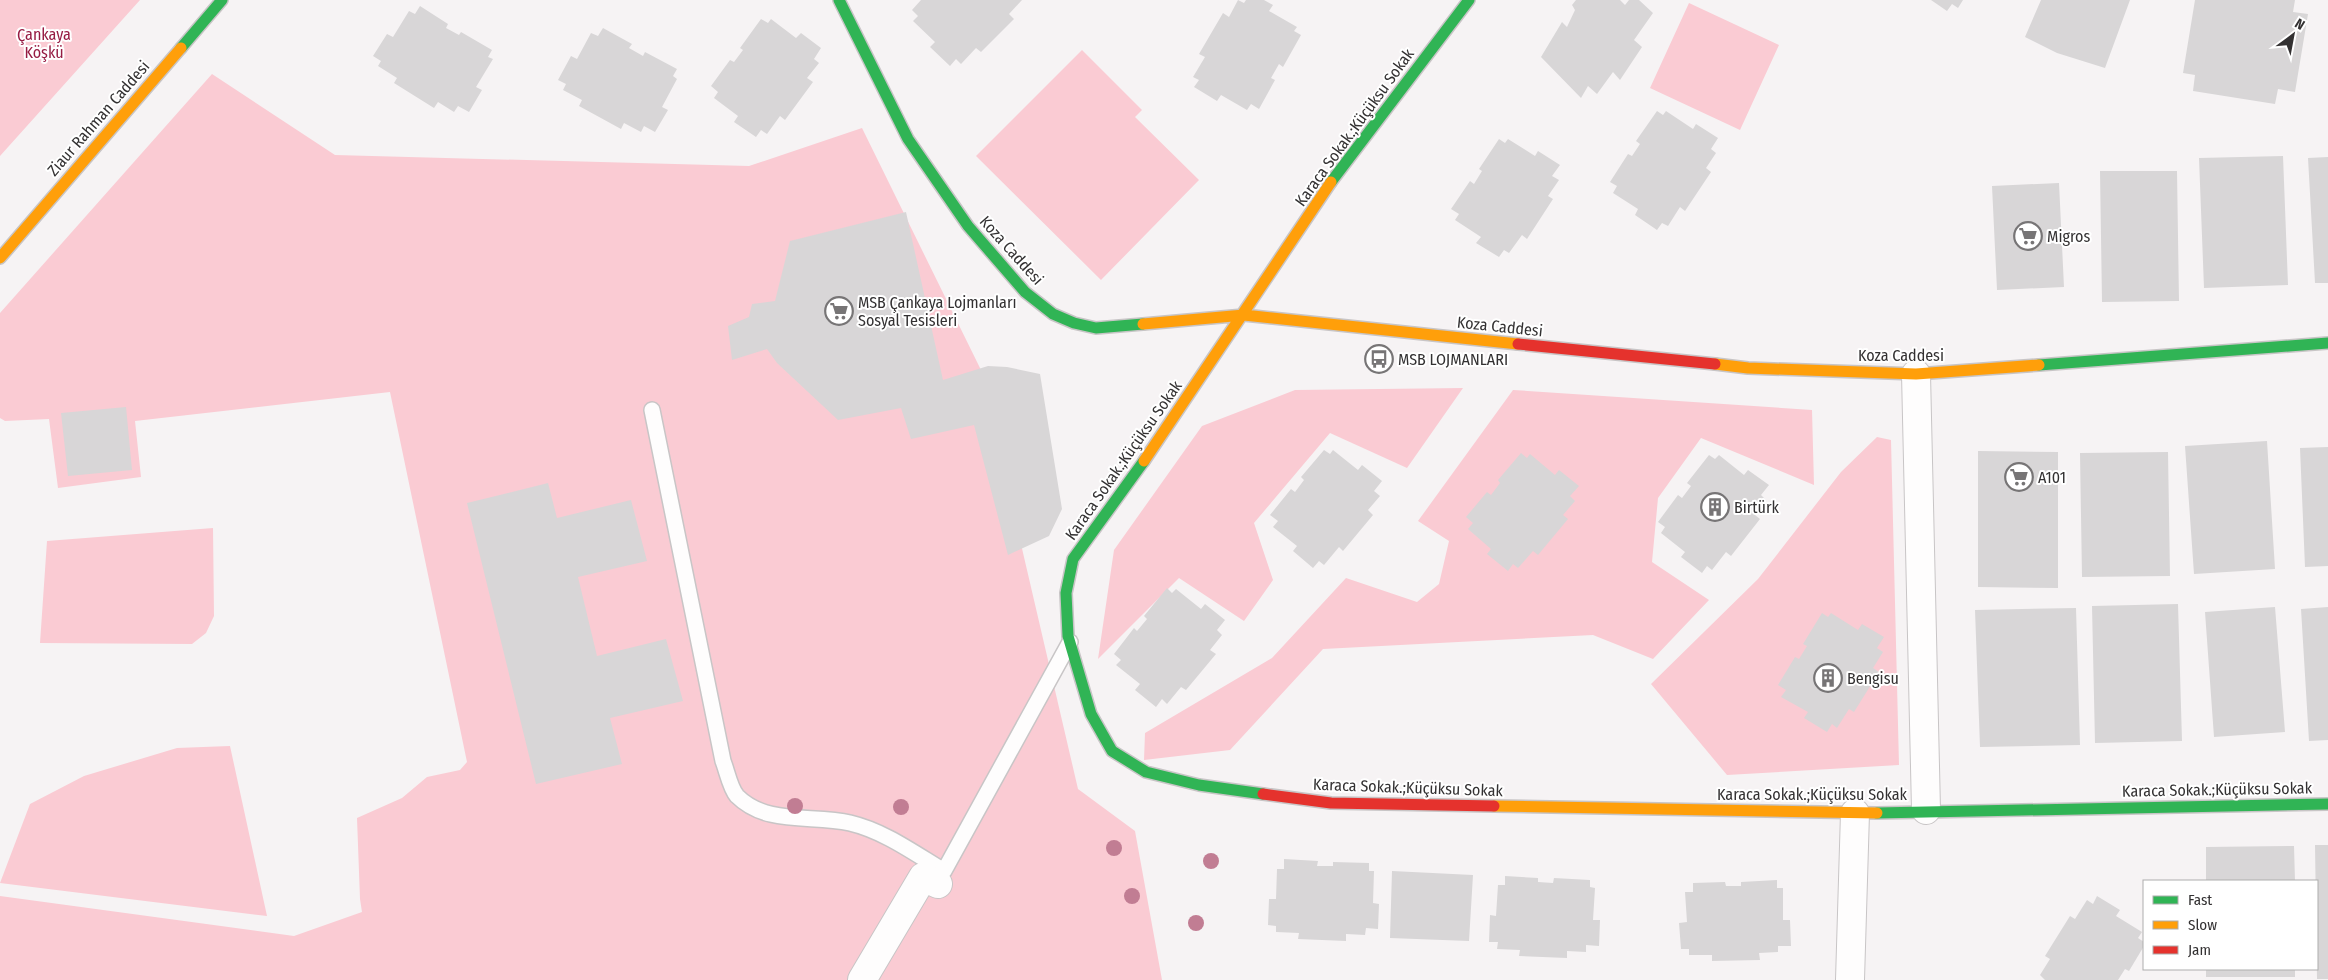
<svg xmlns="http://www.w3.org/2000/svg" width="2328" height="980" viewBox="0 0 2328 980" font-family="'Fira Sans Condensed',sans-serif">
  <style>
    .green { fill: #facbd3 }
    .building { fill: #d8d6d7 }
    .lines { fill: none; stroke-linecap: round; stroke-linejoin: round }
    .lane-casing { stroke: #c8c5c6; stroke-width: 18 }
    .street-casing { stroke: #c8c5c6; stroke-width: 30 }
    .fast-casing { stroke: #c8c5c6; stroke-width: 14 }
    .slow-casing { stroke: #c8c5c6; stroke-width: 14 }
    .jam-casing { stroke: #c8c5c6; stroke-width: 14 }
    .lane { stroke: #fefdfd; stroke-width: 15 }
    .street { stroke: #fefdfd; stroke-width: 28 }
    .fast { stroke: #30b455; stroke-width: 11 }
    .slow { stroke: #ff9f0a; stroke-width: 11 }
    .jam { stroke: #e5322d; stroke-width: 11 }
    .tree { fill: #c17d93 }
    .labels { text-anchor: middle; stroke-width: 4; stroke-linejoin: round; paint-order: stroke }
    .park-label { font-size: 16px; fill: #961c43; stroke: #fff }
    .street-label { font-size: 16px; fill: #333132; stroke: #fff }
    .poi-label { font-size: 16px; fill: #333132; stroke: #fff; text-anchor: start }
  </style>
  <rect width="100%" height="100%" fill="#f6f3f4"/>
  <!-- green -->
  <path class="green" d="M0,0H140L0,156Z
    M1689,3L1779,45L1740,130L1650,88Z
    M1082,50L1142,110L1135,117L1199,180L1101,280L976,156Z
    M212,74L335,155L749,166L862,128L980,368L1078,789L1135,831L1162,980H0V896L294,936L362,912L360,899L357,818L402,798L427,777L460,770L467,762L390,392L135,421L141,477L58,488L49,419L5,421L0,418V313Z
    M1463,388L1407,468L1330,433L1254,523L1273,580L1244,621L1179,578L1098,659L1114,550L1202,426L1295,390Z
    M1513,390L1812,410L1814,485L1701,438L1658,498L1652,562L1709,600L1653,659L1593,635L1323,649L1230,750L1144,760L1145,733L1272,658L1346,578L1417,602L1439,584L1449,541L1418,521Z
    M1877,437L1891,440L1899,765L1727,775L1651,684L1758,579L1841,472Z
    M213,528L214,616L206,633L192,644L40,643L47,541Z
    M230,746L267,916L0,883L30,804L84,776L177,748Z"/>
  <!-- building -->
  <path class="building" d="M921,0H1022L1009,14L1014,19L981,52L976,48L961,64L956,59L950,66L930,47L935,42L913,21L918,16L912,10Z
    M1238,0L1244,3L1246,0H1264L1273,5L1269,11L1297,27L1294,31L1301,35L1283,67L1279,64L1271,78L1275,80L1259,109L1251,104L1247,110L1221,95L1217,101L1194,87L1199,80L1193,77L1205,57L1199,54L1223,13L1229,17Z
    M1576,0H1620L1625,5L1629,0H1639L1653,13L1634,40L1642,47L1620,80L1613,72L1597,94L1588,86L1581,98L1541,57L1562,22L1567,27L1575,10L1572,5Z
    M1931,0H1963L1958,8L1952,4L1947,11Z
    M2041,0H2130L2105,68L2057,53L2025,37Z
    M2195,0H2295L2293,12L2308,14L2295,92L2278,89L2275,104L2193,91L2195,75L2183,73Z
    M420,6L448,24L446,28L459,35L461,32L492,50L488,57L493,59L476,87L482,90L469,112L458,106L454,112L438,102L434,108L394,83L397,78L378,66L381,61L373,56L387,34L393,37L409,11L415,14Z
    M761,19L768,23L771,19L796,38L801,33L821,48L814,59L819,63L807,78L813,82L785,120L780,116L767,134L761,130L756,137L734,122L738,116L714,98L718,92L711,86L730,60L734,62L743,50L740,48Z
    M603,28L632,44L629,48L643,56L645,52L677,69L673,76L677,79L662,107L668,110L655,132L644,126L641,132L624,123L621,129L579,106L582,100L563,90L566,84L558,80L571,56L577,59L591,33L598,36Z
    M1657,111L1663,115L1666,111L1693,129L1696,124L1718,138L1711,149L1716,153L1706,168L1711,172L1685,211L1680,207L1668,226L1662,223L1657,230L1635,215L1638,209L1613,193L1617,186L1610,182L1628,154L1632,156L1640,144L1636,141Z
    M1499,139L1505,143L1508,139L1535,156L1538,151L1560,165L1552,176L1559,180L1548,196L1553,199L1527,239L1522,235L1509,253L1504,250L1499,257L1476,243L1481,237L1455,220L1459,214L1451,209L1470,181L1474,184L1482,171L1479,169Z
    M2283,156L2288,285L2204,288L2199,158Z
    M2328,157V283H2315L2308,158Z
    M2100,171H2177L2179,301L2102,302Z
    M2059,183L2064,287L1997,290L1992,186Z
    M906,212L943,380L988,366L1007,367L1040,374L1062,509L1049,536L1008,555L974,425L911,439L901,408L838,420L777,363L767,349L732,360L728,326L749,317L752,304L775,301L790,241Z
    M126,407L132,470L68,476L61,413Z
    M2267,441L2275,569L2194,574L2185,446Z
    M2328,447V566L2305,567L2300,448Z
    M1324,450L1330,454L1333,450L1358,470L1362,465L1382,481L1374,491L1380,496L1368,510L1373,515L1343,551L1339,547L1324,565L1319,561L1313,568L1293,551L1297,546L1273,527L1278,521L1270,515L1291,489L1295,492L1304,480L1301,477Z
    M1978,451L2058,452V588L1978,587Z
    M2168,452L2170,576L2082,577L2080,453Z
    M1521,453L1527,458L1530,454L1555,475L1559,470L1579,486L1570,496L1575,501L1563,515L1568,519L1538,555L1533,551L1518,568L1513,564L1508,571L1487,554L1491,549L1468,529L1473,523L1466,517L1487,492L1491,495L1500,483L1498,480Z
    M1709,455L1715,459L1719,455L1744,475L1748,470L1769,485L1761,495L1766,500L1755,515L1760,519L1731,556L1726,552L1712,570L1707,566L1702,573L1681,557L1685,552L1661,533L1665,527L1658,522L1678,495L1682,498L1691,486L1687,483Z
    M548,483L557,518L631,500L647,561L578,577L597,656L666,639L683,701L610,718L622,764L536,784L467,503Z
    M1167,588L1172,593L1176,589L1201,609L1205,604L1225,620L1217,630L1222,635L1210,650L1216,654L1186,690L1181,687L1167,704L1162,699L1156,707L1135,690L1140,684L1116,665L1121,660L1114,654L1134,628L1137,631L1147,619L1144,616Z
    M2178,604L2182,741L2095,743L2092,606Z
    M2275,607L2285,732L2214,737L2205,612Z
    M2328,607V740L2309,741L2301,609Z
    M2076,608L2080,745L1980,747L1975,610Z
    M1822,613L1828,617L1831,613L1858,630L1862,624L1884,637L1877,648L1883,652L1873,668L1879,672L1854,712L1849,709L1837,728L1832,724L1827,732L1804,718L1808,712L1781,697L1786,690L1778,685L1795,657L1799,659L1807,646L1803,644Z
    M2315,845H2328V979H2317Z
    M2294,846L2295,881H2206V847Z
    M1284,859L1318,861L1317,866H1333V862L1369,863V871H1374L1373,903L1379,904L1378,929L1366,928L1365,935L1346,934V941L1298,939L1299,933L1276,932V926L1268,925L1269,899H1276L1277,869H1284Z
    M1392,871L1473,875L1469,941L1390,938Z
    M1505,876L1538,878V882L1553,883L1554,878L1590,880V887L1595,888L1593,920H1600L1599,946L1586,945V952L1567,951V958L1519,956L1520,950L1497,949L1498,942H1489L1490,915L1496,916L1498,885H1505Z
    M1777,880V888H1783V920H1790L1791,946H1778V952L1759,953L1760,960L1712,961V955H1689V949H1681L1679,923L1687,922L1685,892H1693V883L1725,882L1726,886H1741V882Z
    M2097,896L2120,910L2116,916L2142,932L2138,938L2144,942V946L2129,971L2125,969L2118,980H2045L2040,975L2050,959L2045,956L2070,916L2075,919L2087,900L2093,904Z
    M2206,969H2295V977H2206Z"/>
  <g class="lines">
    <defs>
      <path id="lane" d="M652,410L723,761C727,771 730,788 737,796C767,826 813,814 850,823C884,831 914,853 944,871L1070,642"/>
      <path id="street" d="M1916,374L1926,810
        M862,980L923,877L938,884
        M1850,980L1855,813"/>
      <path id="fast" d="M839,0L908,139L968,226L1025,292L1053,314L1074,323L1096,328L1143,324
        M181,48L222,0
        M1331,182L1469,0
        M2039,365L2328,343
        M1144,461L1073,559L1066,593L1068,636L1091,714L1112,751L1146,772L1199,785L1263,794
        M1877,813L2328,804"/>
      <path id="slow" d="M0,258L181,48
        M1143,324L1244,315L1518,344
        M1715,364L1748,368L1916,374L2039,365
        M1144,461L1331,182
        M1494,806L1877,813"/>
      <path id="jam" d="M1518,344L1715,364
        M1263,794L1331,803L1494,806"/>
    </defs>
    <!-- lane casing -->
    <use href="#lane" class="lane-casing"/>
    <!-- street casing -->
    <use href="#street" class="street-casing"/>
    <!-- fast casing -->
    <use href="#fast" class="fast-casing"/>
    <!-- slow casing -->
    <use href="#slow" class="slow-casing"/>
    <!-- jam casing -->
    <use href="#jam" class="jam-casing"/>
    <!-- lane -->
    <use href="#lane" class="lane"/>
    <!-- street -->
    <use href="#street" class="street"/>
    <!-- fast -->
    <use href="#fast" class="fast"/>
    <!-- slow -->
    <use href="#slow" class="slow"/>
    <!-- jam -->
    <use href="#jam" class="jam"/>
  </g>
  <!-- trees -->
  <g class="tree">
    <circle cx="795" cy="806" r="8"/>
    <circle cx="901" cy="807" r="8"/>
    <circle cx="1114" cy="848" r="8"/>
    <circle cx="1211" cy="861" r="8"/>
    <circle cx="1132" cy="896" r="8"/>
    <circle cx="1196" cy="923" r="8"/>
  </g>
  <!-- icons -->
  <defs>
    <symbol id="supermarket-ring" viewBox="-11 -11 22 22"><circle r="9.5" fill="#fff" stroke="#777576" stroke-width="1.5"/><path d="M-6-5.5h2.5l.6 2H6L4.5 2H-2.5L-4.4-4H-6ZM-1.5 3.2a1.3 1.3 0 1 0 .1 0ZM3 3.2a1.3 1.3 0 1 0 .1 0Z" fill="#777576"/></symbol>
    <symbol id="bus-ring" viewBox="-11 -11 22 22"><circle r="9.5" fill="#fff" stroke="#777576" stroke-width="1.5"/><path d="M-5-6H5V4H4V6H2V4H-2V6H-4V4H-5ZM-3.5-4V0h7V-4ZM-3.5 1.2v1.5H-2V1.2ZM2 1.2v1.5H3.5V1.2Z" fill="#777576"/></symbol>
    <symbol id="building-ring" viewBox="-11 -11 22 22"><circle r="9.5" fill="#fff" stroke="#777576" stroke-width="1.5"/><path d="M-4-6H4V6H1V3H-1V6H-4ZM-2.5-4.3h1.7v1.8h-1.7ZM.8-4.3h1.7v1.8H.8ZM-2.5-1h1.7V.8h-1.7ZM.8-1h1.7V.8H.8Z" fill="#777576"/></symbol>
  </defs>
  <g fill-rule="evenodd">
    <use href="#supermarket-ring" x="2012" y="220" width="32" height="32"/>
    <use href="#supermarket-ring" x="823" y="295" width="32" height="32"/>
    <use href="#bus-ring" x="1363" y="343" width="32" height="32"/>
    <use href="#supermarket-ring" x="2003" y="461" width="32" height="32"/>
    <use href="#building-ring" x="1699" y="491" width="32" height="32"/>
    <use href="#building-ring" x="1812" y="662" width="32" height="32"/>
  </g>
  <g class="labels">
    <!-- park labels -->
    <g class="park-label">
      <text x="44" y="40">Çankaya<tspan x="44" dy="18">Köşkü</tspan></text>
    </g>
    <!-- street labels -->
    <g class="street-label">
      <text transform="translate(98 118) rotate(-49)" y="6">Ziaur Rahman Caddesi</text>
      <text transform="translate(1354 127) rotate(-54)" y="6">Karaca Sokak.;Küçüksu Sokak</text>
      <text transform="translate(1012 250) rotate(48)" y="6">Koza Caddesi</text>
      <text transform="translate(1500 326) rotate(6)" y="6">Koza Caddesi</text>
      <text x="1901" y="361">Koza Caddesi</text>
      <text transform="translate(1123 460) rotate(-55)" y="6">Karaca Sokak.;Küçüksu Sokak</text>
      <text transform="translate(1408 787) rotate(2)" y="6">Karaca Sokak.;Küçüksu Sokak</text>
      <text transform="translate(2217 789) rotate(-1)" y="6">Karaca Sokak.;Küçüksu Sokak</text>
      <text x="1812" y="800">Karaca Sokak.;Küçüksu Sokak</text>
    </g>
    <!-- poi labels -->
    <g class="poi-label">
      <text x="2047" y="242">Migros</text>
      <text x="858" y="308">MSB Çankaya Lojmanları<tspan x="858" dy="18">Sosyal Tesisleri</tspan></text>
      <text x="1398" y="365">MSB LOJMANLARI</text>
      <text x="2038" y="483">A101</text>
      <text x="1734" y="513">Birtürk</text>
      <text x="1847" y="684">Bengisu</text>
    </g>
  </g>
  <!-- legend -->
  <rect x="2143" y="880" width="175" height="90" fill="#ffffff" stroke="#adadad"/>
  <rect x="2153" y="896" width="25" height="8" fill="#30b455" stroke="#adadad"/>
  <text x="2188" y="905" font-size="15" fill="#333132">Fast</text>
  <rect x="2153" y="921" width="25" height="8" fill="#ff9f0a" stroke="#adadad"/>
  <text x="2188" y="930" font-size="15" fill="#333132">Slow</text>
  <rect x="2153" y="946" width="25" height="8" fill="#e5322d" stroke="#adadad"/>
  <text x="2188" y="955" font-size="15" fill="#333132">Jam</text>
  <!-- north arrow -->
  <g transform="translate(2293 35) rotate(32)" stroke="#ffffff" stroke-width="4" paint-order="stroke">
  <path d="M0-4L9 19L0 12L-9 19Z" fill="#333132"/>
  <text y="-8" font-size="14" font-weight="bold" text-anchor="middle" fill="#333132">N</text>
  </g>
</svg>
